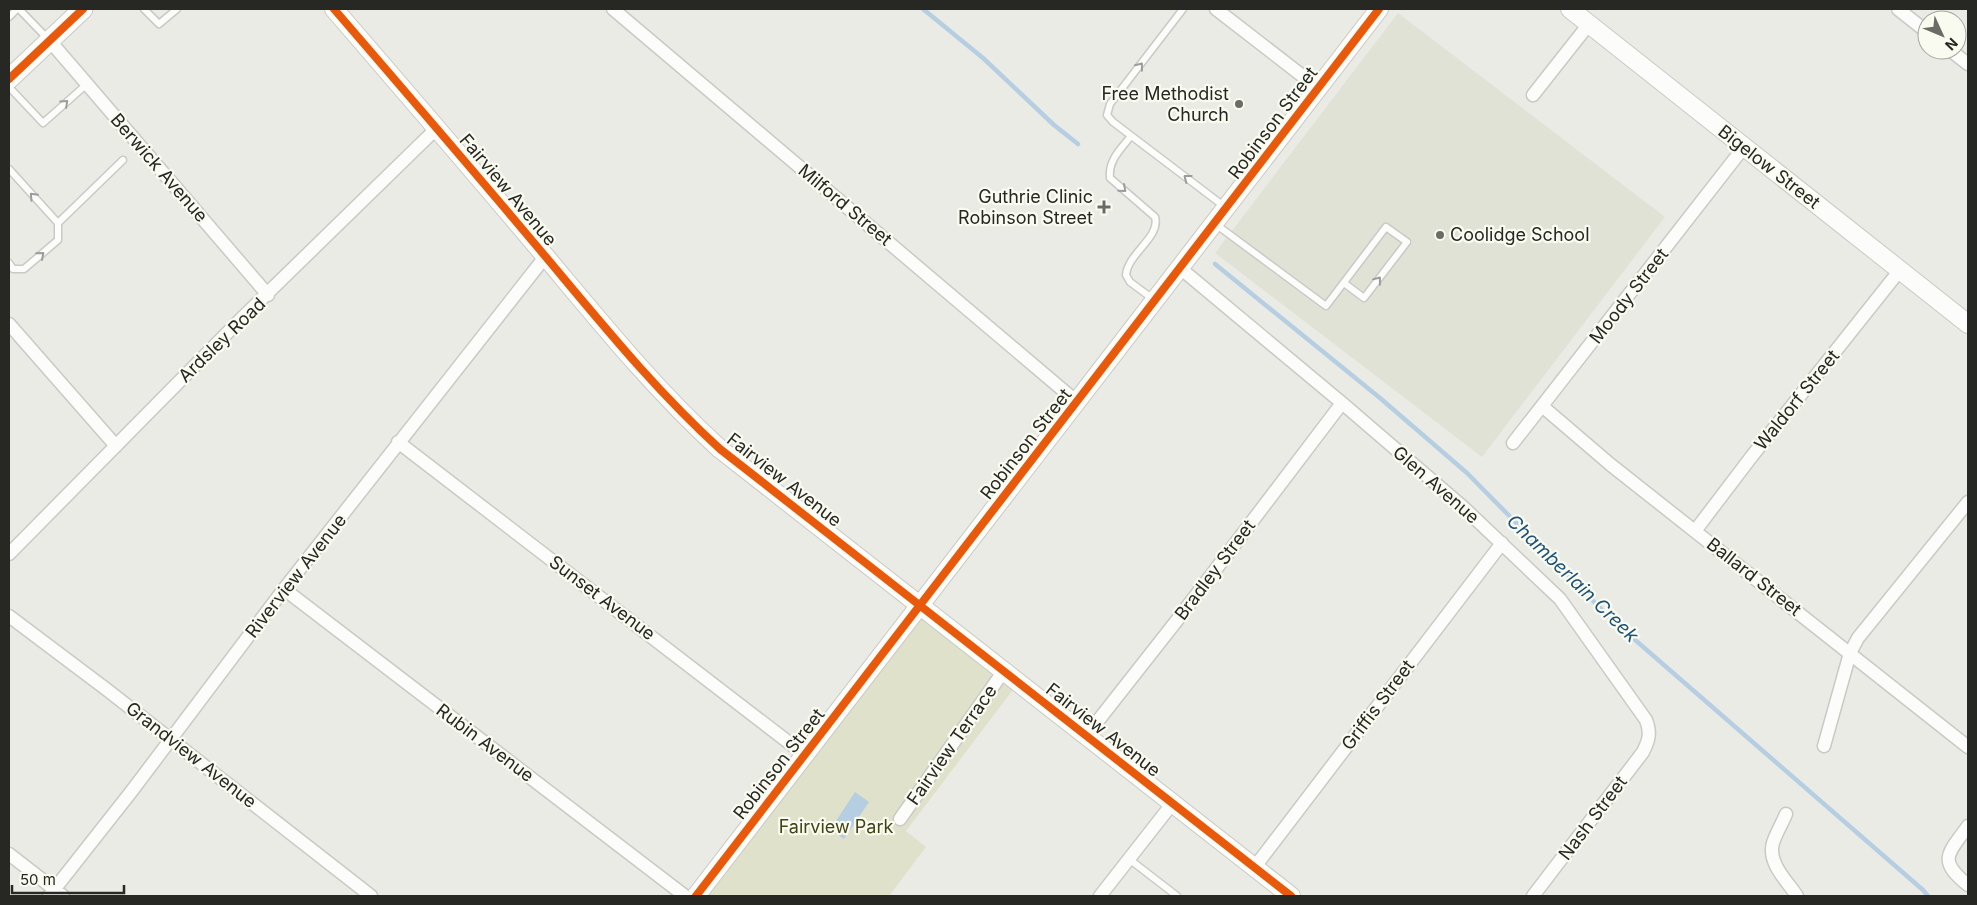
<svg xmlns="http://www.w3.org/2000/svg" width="1977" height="905" viewBox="0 0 1977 905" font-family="Inter,sans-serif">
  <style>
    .built { fill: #e1e2d6 }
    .green { fill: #dfe1ca }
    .water { fill: #b6cee1 }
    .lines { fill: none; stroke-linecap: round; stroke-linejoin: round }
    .stream { stroke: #b6cee1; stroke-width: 4.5 }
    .lane-casing { stroke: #c9c9c5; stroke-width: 9 }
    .street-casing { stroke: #c9c9c5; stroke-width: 15 }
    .secondary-casing { stroke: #c9c9c5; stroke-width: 20 }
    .primary-casing { stroke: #c9c9c5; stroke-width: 21 }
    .lane { stroke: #fcfcfb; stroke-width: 6 }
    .street { stroke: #fcfcfb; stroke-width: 12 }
    .secondary { stroke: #fcfcfb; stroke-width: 18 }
    .primary { stroke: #fcfcfb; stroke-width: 19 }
    .cycleway-casing { stroke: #fafbf0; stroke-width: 11 }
    .cycleway { stroke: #e8590c; stroke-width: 8 }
    .oneway { stroke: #9c9c9a }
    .poi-dot { fill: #6c6c67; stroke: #fafbf0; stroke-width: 2 }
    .labels { text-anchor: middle; stroke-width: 4.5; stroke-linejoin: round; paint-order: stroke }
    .poi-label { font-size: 18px; fill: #272723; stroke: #fafbf0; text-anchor: end }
    .street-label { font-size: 18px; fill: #272723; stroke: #fafbf0 }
    .park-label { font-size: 18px; fill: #424414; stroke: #fafbf0 }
    .water-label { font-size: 19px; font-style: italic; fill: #1e5279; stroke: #fafbf0 }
  </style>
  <rect width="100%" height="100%" fill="#ebebe6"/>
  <!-- built -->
  <path class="built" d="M1398,13L1665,217L1482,457L1215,253Z"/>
  <!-- green -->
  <path class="green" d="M920,606L1018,683L906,831L926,847L889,896H696Z"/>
  <!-- water -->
  <path class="water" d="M855,792L869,802L844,839L830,830Z"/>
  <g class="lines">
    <!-- stream -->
    <path class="stream" d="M923,9L983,58L1054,125L1078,144
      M1215,264L1380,398L1467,473L1611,619L1923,890L1928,896"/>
    <defs>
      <path id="lane" d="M19,9L48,39
        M144,9L159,24L177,9
        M1183,9L1110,104L1107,115L1113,122L1225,207
        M9,17L17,9
        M9,87L43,123L87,84
        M1131,136C1121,149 1108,160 1110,178L1155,217C1161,237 1128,253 1126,275L1130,282L1153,299
        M9,169L58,223V240L24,269H13L9,263
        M58,223L123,160
        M1214,223L1326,306L1386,227L1407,242L1364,298L1344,283
        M1129,859L1177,896"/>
      <path id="street" d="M613,9L1077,402
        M1216,9L1318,88
        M1898,9L1927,32
        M50,41L268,295
        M1950,50L1968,64
        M1533,95L1589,24
        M1180,268L1342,403L1463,507L1560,599L1646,720C1651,733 1649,740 1643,752L1533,896
        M9,324L116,446
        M1542,406L1611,465L1968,747
        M398,442L805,755
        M1513,443L1744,147
        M1695,531L1752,456L1900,270
        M9,554L241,319L437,128
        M284,589L685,896
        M9,616L106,689L371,896
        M1086,736L1178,619L1342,403
        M1824,746L1850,653L1858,638L1968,502
        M1786,814C1782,824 1776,833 1773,843C1767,863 1788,882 1797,896
        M900,819L1003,672
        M1968,826C1948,854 1937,860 1968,885
        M9,854L63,896
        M1254,868L1502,543
        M49,896L131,792L284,589L545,257
        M1100,896L1172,804"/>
      <path id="secondary" d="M334,9C403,89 472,169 540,250C598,319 653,388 720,449L1291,896
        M1570,9L1968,324
        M696,896L1379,9"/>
      <path id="primary" d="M9,79L83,9"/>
    </defs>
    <!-- lane casing -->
    <use href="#lane" class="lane-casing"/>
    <!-- street casing -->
    <use href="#street" class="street-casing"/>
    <!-- secondary casing -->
    <use href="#secondary" class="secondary-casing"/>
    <!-- primary casing -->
    <use href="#primary" class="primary-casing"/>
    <!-- lane -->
    <use href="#lane" class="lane"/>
    <!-- street -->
    <use href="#street" class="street"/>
    <!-- secondary -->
    <use href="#secondary" class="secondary"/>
    <!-- primary -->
    <use href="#primary" class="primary"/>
    <defs>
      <path id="cycleway" d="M334,9C403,89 472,169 540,250C598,319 653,388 720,449L1291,896
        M9,79L83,9
        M696,896L1379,9"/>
    </defs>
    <!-- cycleway casing -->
    <use href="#cycleway" class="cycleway-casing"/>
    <!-- cycleway -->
    <use href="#cycleway" class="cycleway"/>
  </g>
  <!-- one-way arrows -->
  <defs><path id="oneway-chevron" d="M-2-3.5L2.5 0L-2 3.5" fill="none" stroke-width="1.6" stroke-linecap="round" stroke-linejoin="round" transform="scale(1.25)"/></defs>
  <g class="oneway">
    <use href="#oneway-chevron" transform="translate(1140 66) rotate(-52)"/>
    <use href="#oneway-chevron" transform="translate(65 103) rotate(-42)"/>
    <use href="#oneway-chevron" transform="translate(1187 178) rotate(-143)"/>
    <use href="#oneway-chevron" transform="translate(1123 189) rotate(41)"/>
    <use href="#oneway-chevron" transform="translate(33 196) rotate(-133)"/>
    <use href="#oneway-chevron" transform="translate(41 255) rotate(-41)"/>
    <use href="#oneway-chevron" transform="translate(1378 280) rotate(-53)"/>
  </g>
  <!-- markers -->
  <g class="poi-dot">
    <circle cx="1239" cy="104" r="5"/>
    <path d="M1101.5 199.5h5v5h5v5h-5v5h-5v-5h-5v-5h5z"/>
    <circle cx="1440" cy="235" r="5"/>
  </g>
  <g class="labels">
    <!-- poi labels -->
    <g class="poi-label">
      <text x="1229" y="100">Free Methodist<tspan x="1229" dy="21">Church</tspan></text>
      <text x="1093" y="203">Guthrie Clinic<tspan x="1093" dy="21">Robinson Street</tspan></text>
      <text x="1450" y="241" text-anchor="start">Coolidge School</text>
    </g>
    <!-- street labels -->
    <g class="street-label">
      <text transform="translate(1273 123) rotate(-53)" y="6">Robinson Street</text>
      <text transform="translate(1769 167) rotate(38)" y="6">Bigelow Street</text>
      <text transform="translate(159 168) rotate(49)" y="6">Berwick Avenue</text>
      <text transform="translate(508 190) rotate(50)" y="6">Fairview Avenue</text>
      <text transform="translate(845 205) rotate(40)" y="6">Milford Street</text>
      <text transform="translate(1629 296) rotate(-52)" y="6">Moody Street</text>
      <text transform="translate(222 340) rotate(-44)" y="6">Ardsley Road</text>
      <text transform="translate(1797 400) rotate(-51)" y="6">Waldorf Street</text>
      <text transform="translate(1026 444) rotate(-52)" y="6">Robinson Street</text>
      <text transform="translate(784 480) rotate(38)" y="6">Fairview Avenue</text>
      <text transform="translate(1436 485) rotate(41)" y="6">Glen Avenue</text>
      <text transform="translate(1215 570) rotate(-53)" y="6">Bradley Street</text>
      <text transform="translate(296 576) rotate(-52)" y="6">Riverview Avenue</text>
      <text transform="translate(1754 577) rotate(38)" y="6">Ballard Street</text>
      <text transform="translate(602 598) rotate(37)" y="6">Sunset Avenue</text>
      <text transform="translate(1378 705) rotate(-53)" y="6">Griffis Street</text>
      <text transform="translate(1103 730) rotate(38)" y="6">Fairview Avenue</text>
      <text transform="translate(485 743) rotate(37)" y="6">Rubin Avenue</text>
      <text transform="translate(952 745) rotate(-55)" y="6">Fairview Terrace</text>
      <text transform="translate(191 755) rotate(38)" y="6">Grandview Avenue</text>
      <text transform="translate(779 764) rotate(-52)" y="6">Robinson Street</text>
      <text transform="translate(1593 818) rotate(-53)" y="6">Nash Street</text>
    </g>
    <!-- park labels -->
    <g class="park-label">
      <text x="836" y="833">Fairview Park</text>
    </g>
    <!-- water labels -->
    <g class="water-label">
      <text transform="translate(1573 578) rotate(44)" y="7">Chamberlain Creek</text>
    </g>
  </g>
  <!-- border -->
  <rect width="1977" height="905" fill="none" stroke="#272723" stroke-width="20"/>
  <!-- north arrow -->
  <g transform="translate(1942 35) rotate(134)"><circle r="24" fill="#fafbf0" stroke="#a6a69e"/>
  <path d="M0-4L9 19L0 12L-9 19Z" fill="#6c6c67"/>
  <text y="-8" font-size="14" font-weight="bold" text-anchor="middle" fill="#272723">N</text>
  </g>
  <!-- scale -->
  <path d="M12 885v8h112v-8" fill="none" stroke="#272723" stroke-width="2.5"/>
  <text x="20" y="885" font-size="15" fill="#272723" stroke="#fafbf0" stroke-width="4" paint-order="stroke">50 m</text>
</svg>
